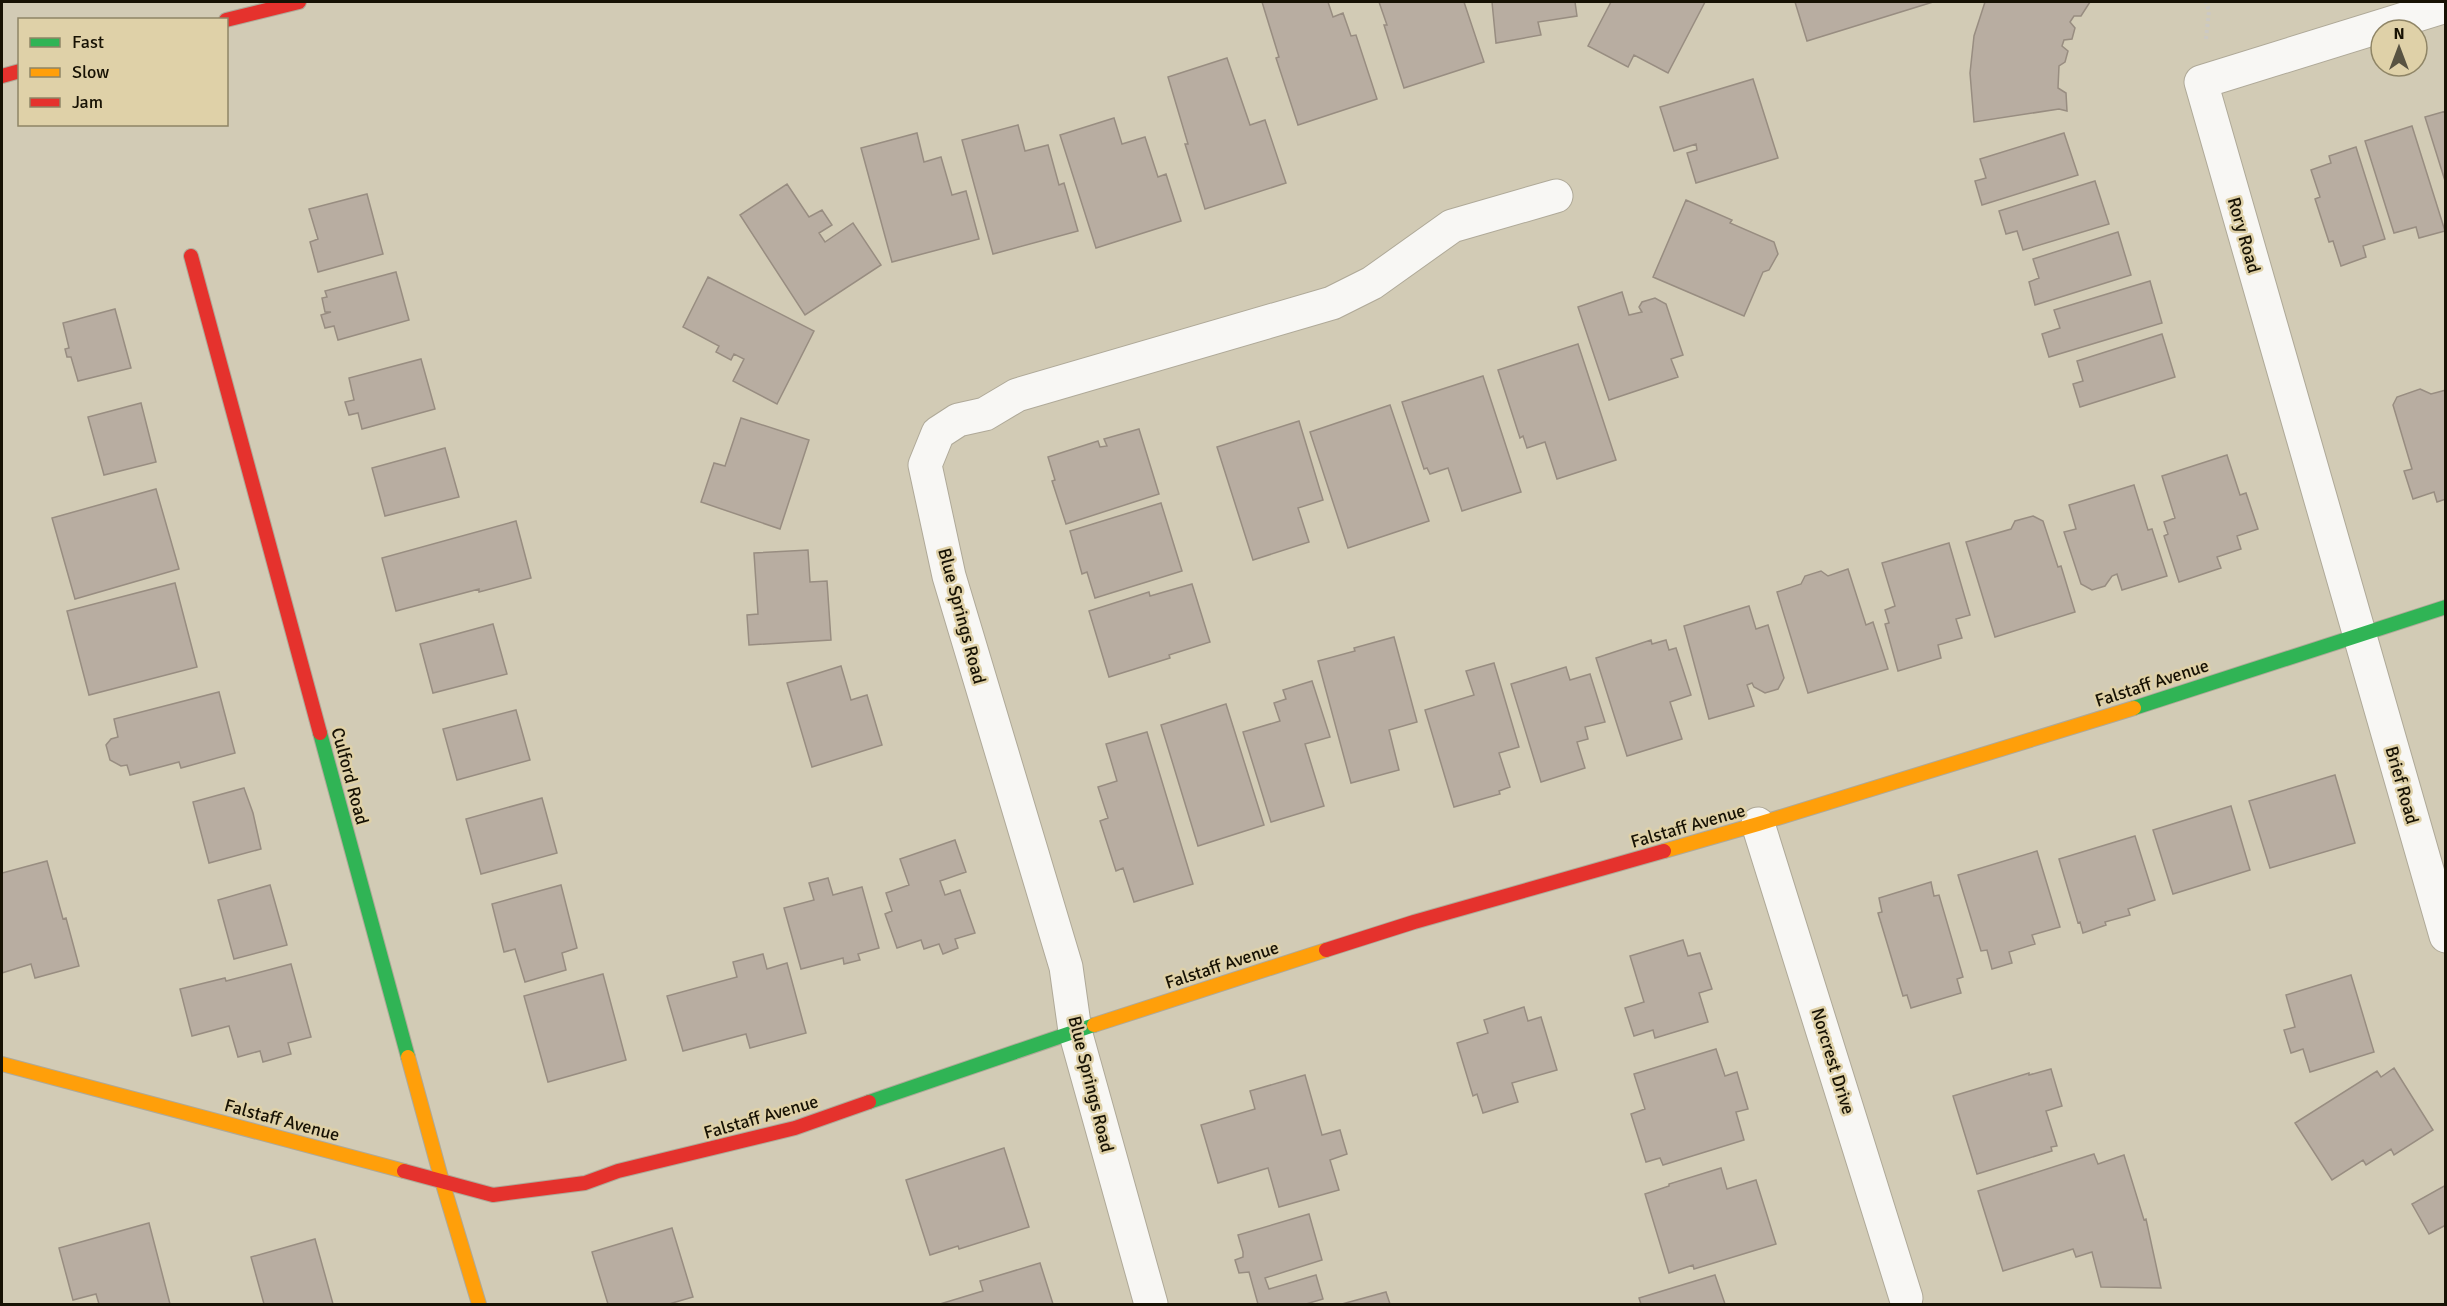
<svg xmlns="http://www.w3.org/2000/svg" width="2447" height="1306" viewBox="0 0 2447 1306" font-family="Signika,sans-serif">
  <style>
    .building { fill: #b8ada1; stroke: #988d81; stroke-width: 1.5 }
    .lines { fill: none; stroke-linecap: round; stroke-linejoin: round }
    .street-casing { stroke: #afa998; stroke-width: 35 }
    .fast-casing { stroke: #afa998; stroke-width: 16 }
    .slow-casing { stroke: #afa998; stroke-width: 16 }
    .jam-casing { stroke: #afa998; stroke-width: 16 }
    .path { stroke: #ccc9c3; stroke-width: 4; stroke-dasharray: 3 3; stroke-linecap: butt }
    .street { stroke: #f8f7f4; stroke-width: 33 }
    .fast { stroke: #30b455; stroke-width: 14 }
    .slow { stroke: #ff9f0a; stroke-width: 14 }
    .jam { stroke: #e5322d; stroke-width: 14 }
    .labels { text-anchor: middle; stroke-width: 5; stroke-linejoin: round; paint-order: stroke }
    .street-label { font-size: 18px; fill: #171204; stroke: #dfd1a8 }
  </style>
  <rect width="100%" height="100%" fill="#d2cbb5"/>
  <!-- building -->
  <path class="building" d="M1262,2H1328L1333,17L1343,13L1351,36L1356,35L1377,99L1298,125L1276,58L1279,57Z
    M1379,2H1464L1484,62L1404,88L1384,25H1387Z
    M1492,2H1575L1577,16L1538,22L1541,35L1496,43Z
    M1611,2H1705L1668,73L1634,55L1628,67L1588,46Z
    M1795,2H1933L1807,41Z
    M1985,2H2090L2081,16H2074L2070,22L2075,28L2072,39L2064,40L2062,46L2068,51L2065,62L2059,66L2058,88L2066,93L2067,111L2059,109L1974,122L1970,73L1974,36Z
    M1227,58L1250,125L1265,120L1286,183L1205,209L1185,144H1188L1168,77Z
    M1753,79L1778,158L1696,183L1687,153L1697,150L1696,144L1674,151L1660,107Z
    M2446,111V184L2425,117Z
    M1114,118L1122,144L1145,137L1158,177L1166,174L1181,221L1096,248L1060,135Z
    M1018,125L1025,151L1048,145L1059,185L1064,183L1078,231L993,254L962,140Z
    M2412,126L2445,231L2419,238L2416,227L2394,233L2365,141Z
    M917,133L924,162L941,157L952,195L966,191L979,239L892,262L861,148Z
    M2064,133L2078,175L1982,205L1975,181L1986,178L1980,159Z
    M2356,147L2385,239L2363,246L2366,257L2341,266L2333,241L2329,242L2315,199L2320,197L2311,170L2331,163L2329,156Z
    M2095,181L2109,224L2023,250L2017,231L2006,234L1999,211Z
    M787,184L809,217L822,210L832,225L819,233L825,242L853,223L881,265L805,315L740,215Z
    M367,194L383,254L318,272L310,242L318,239L309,209Z
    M1686,200L1732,220L1730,223L1774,242L1778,254L1769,270L1763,272L1744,316L1653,277Z
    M2118,232L2131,275L2035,305L2029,282L2039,278L2033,259Z
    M396,272L409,320L338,340L334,326L325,328L321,315L331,312H325L322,298L327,297L325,291Z
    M708,277L814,331L777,404L733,381L744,359L734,354L731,360L716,352L719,346L683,327Z
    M2150,281L2162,323L2049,357L2042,334L2060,328L2054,310Z
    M1622,292L1629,315L1642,312L1639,307L1642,302L1655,298L1666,304L1683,355L1671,359L1678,377L1609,400L1578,307Z
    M115,309L131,368L78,381L71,357H67L65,349L69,348L63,323Z
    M2162,334L2175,377L2080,407L2073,384L2083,381L2077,361Z
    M1578,344L1616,460L1557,479L1545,442L1527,448L1523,436L1520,438L1498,370Z
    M421,359L435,409L362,429L358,413L349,415L345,402L354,400L349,378Z
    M1483,376L1521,492L1462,511L1448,468L1430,474L1427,468L1424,469L1402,402Z
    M2420,389L2431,394L2446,390V499L2437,502L2434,492L2413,499L2404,471L2412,469L2393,405L2397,397Z
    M141,403L156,462L104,475L88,417Z
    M1390,405L1429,521L1348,548L1310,432Z
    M741,418L809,440L780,529L701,502L714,463L725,466Z
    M1299,421L1323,500L1298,508L1309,542L1253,560L1217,447Z
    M1139,429L1159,494L1066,524L1052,481L1055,480L1048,457L1098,441L1100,447L1107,446L1104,439Z
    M445,448L459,497L385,516L372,468Z
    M2227,455L2240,495L2246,493L2258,529L2237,536L2241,549L2217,557L2221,568L2179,582L2164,536L2168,534L2164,522L2175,518L2162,476Z
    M2134,485L2148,530L2152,529L2167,576L2122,590L2117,574L2112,576L2105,586L2092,590L2081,584L2064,532L2076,529L2069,505Z
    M156,489L179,569L75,599L52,518Z
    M1161,503L1182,571L1095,598L1087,572L1082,574L1070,531Z
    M2033,516L2043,521L2058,567L2061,566L2075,612L1995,637L1966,542L2011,529L2015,521Z
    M516,521L531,578L479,592V589L396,611L382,558Z
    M1949,543L1970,615L1956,619L1962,638L1938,645L1941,658L1898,671L1885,624L1889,623L1885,610L1895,606L1882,563Z
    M808,550L810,582L827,581L831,640L749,645L747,615L758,614L754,553Z
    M1848,569L1866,625L1873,622L1888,669L1808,693L1777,592L1801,584L1805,576L1821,571L1828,576Z
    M175,583L197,667L89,695L67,611Z
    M1192,584L1210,642L1169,655L1170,658L1109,677L1089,611L1149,592L1150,596Z
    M1749,606L1756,629L1768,625L1784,678L1778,689L1765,693L1754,687L1752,683L1747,685L1754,706L1709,719L1684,626Z
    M493,624L507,674L433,693L420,644Z
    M1394,637L1417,722L1389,730L1399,770L1351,783L1318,661L1355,651L1354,648Z
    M1651,640L1652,644L1666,640L1669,650L1676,648L1691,695L1670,702L1682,739L1627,756L1596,658Z
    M1494,663L1519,747L1499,753L1510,787L1499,791L1500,794L1454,807L1425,710L1474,695L1466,671Z
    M841,666L851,700L867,695L882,745L812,767L787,683Z
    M1566,667L1570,680L1590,674L1605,722L1585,727L1588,739L1577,742L1585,768L1541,782L1511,684Z
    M1312,681L1330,737L1305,744L1324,806L1271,822L1243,732L1280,721L1274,703L1286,699L1283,690Z
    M219,692L235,753L181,768L179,762L130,775L127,765L121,766L110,760L106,745L111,739L118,737L114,719Z
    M1226,704L1264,825L1198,846L1161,725Z
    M516,710L530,760L457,780L443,729Z
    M1147,732L1193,884L1134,902L1123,868L1116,871L1100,821L1108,818L1098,787L1117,781L1106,744Z
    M2335,775L2355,843L2270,868L2249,801Z
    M244,788L253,813L261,849L209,863L193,802Z
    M542,798L557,853L481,874L466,819Z
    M2231,806L2250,870L2173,894L2153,830Z
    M2135,836L2155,900L2128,909L2130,915L2105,922L2106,925L2083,933L2080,922L2078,923L2059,859Z
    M955,840L966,872L940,881L945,895L960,890L975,933L955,939L958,948L943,954L939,944L924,949L921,940L897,948L885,914L892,911L886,893L909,885L900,859Z
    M2037,851L2060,927L2032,935L2035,944L2009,952L2012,963L1992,969L1987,950L1981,951L1958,875Z
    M47,861L63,919L66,918L79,966L35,978L31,964L2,973V873Z
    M828,878L833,895L862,887L879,948L858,954L860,960L844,964L843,958L801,969L784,908L814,900L809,883Z
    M1931,882L1934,896L1939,895L1963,977L1957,979L1961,993L1911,1008L1907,995L1903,996L1878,913L1882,912L1879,898Z
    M270,885L287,945L234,959L218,900Z
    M561,885L577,948L562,953L566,970L525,982L515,949L504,952L492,904Z
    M1683,940L1688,956L1700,953L1712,989L1699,993L1708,1022L1655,1038L1653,1030L1634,1036L1625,1008L1644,1002L1630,956Z
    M763,954L767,969L787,963L806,1033L750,1048L746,1034L683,1051L667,996L737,977L733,962Z
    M291,964L311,1037L288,1043L291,1054L263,1062L260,1051L238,1057L229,1026L192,1036L180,989L225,978L226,981Z
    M603,974L626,1060L548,1082L524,996Z
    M2351,975L2374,1052L2310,1072L2303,1049L2291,1053L2284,1030L2295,1027L2286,995Z
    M1524,1007L1528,1021L1541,1017L1557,1070L1512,1083L1518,1102L1483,1113L1477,1094L1473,1096L1457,1043L1488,1033L1484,1020Z
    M1716,1049L1725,1076L1737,1072L1748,1109L1736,1112L1744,1140L1663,1165L1660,1158L1646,1162L1631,1114L1645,1109L1634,1074Z
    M2394,1068L2433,1130L2394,1155L2391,1149L2366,1165L2363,1160L2332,1180L2295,1123L2377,1071L2381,1077Z
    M2051,1069L2062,1106L2046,1111L2057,1146L2051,1147L2052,1151L1977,1174L1953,1096L2029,1073V1075Z
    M1305,1075L1322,1135L1340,1130L1347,1154L1330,1160L1339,1190L1279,1207L1268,1168L1218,1183L1201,1125L1255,1109L1250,1091Z
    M1004,1148L1029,1227L959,1249L958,1246L930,1255L906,1180Z
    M2094,1154L2098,1164L2124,1155L2144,1220L2146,1219L2161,1288L2101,1287L2092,1252L2076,1257L2073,1249L2003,1271L1978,1191Z
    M1721,1168L1727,1189L1756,1180L1776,1244L1694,1269L1693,1265L1669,1273L1645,1194L1669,1186V1184Z
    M2446,1185V1228L2444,1226L2429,1234L2412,1204Z
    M1309,1214L1322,1260L1265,1278L1269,1289L1316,1275L1323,1299L1306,1304H1258L1249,1272L1239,1273L1235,1260L1243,1257V1252L1238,1235Z
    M149,1223L170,1304H99L96,1294L73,1300L59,1248Z
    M672,1228L693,1297L669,1304H608L592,1252Z
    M315,1239L333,1304H264L251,1257Z
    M1040,1263L1053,1304H940L983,1291L980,1281Z
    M1715,1275L1725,1304H1641L1639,1298Z
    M1386,1292L1390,1304H1342Z"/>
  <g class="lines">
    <defs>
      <path id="street" d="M2446,6L2201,82L2446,936
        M1758,824L1906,1298
        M1151,1304L1075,1031L1066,967L949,576L925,465L938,433L958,420L985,414L1017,395L1332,303L1372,283L1452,226L1556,196"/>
      <path id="fast" d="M2134,708L2446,607
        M320,733L408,1057
        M869,1102L1094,1025"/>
      <path id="slow" d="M1664,851L1758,824L2134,708
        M1094,1025L1326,950
        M408,1057L442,1181L479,1304
        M2,1064L404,1171"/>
      <path id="jam" d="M226,20L299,2
        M2,76L20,71
        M191,256L320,733
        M1326,950L1414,922L1664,851
        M404,1171L493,1195L585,1183L618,1171L795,1128L869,1102"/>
    </defs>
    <!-- street casing -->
    <use href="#street" class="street-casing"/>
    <!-- fast casing -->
    <use href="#fast" class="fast-casing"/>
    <!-- slow casing -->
    <use href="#slow" class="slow-casing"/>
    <!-- jam casing -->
    <use href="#jam" class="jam-casing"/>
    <!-- path -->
    <path class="path" d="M2206,39L2209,11L2206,2"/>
    <!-- street -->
    <use href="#street" class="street"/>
    <!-- fast -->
    <use href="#fast" class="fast"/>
    <!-- slow -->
    <use href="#slow" class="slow"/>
    <!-- jam -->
    <use href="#jam" class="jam"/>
  </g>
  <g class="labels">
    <!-- street labels -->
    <g class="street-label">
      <text transform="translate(2244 235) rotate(74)" y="6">Rory Road</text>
      <text transform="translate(962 616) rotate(75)" y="6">Blue Springs Road</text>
      <text transform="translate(2152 683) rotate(-18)" y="6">Falstaff Avenue</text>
      <text transform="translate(350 776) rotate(75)" y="6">Culford Road</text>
      <text transform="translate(2402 785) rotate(74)" y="6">Brief Road</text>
      <text transform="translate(1688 826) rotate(-16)" y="6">Falstaff Avenue</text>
      <text transform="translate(1222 965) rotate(-18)" y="6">Falstaff Avenue</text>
      <text transform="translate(1833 1061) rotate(73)" y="6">Norcrest Drive</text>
      <text transform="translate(1091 1084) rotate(76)" y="6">Blue Springs Road</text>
      <text transform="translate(761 1117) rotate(-16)" y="6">Falstaff Avenue</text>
      <text transform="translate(282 1120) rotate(15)" y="6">Falstaff Avenue</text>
    </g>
  </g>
  <!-- border -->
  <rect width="2447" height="1306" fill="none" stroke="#171204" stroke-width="6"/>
  <!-- legend -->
  <rect x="18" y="18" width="210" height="108" fill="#dfd1a8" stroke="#8f8566" stroke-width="1.5"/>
  <rect x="30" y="38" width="30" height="9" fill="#30b455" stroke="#8f8566" stroke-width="1.5"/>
  <text x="72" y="48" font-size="18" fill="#171204">Fast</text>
  <rect x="30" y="68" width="30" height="9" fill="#ff9f0a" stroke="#8f8566" stroke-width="1.5"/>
  <text x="72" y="78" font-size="18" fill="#171204">Slow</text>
  <rect x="30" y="98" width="30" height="9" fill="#e5322d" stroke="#8f8566" stroke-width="1.5"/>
  <text x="72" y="108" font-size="18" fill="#171204">Jam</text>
  <!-- north arrow -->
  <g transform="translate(2399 48)"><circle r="28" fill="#dfd1a8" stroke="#8f8566" stroke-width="1.5"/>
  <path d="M0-4.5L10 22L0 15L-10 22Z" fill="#585342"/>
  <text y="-9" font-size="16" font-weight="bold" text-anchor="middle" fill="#171204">N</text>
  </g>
</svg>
